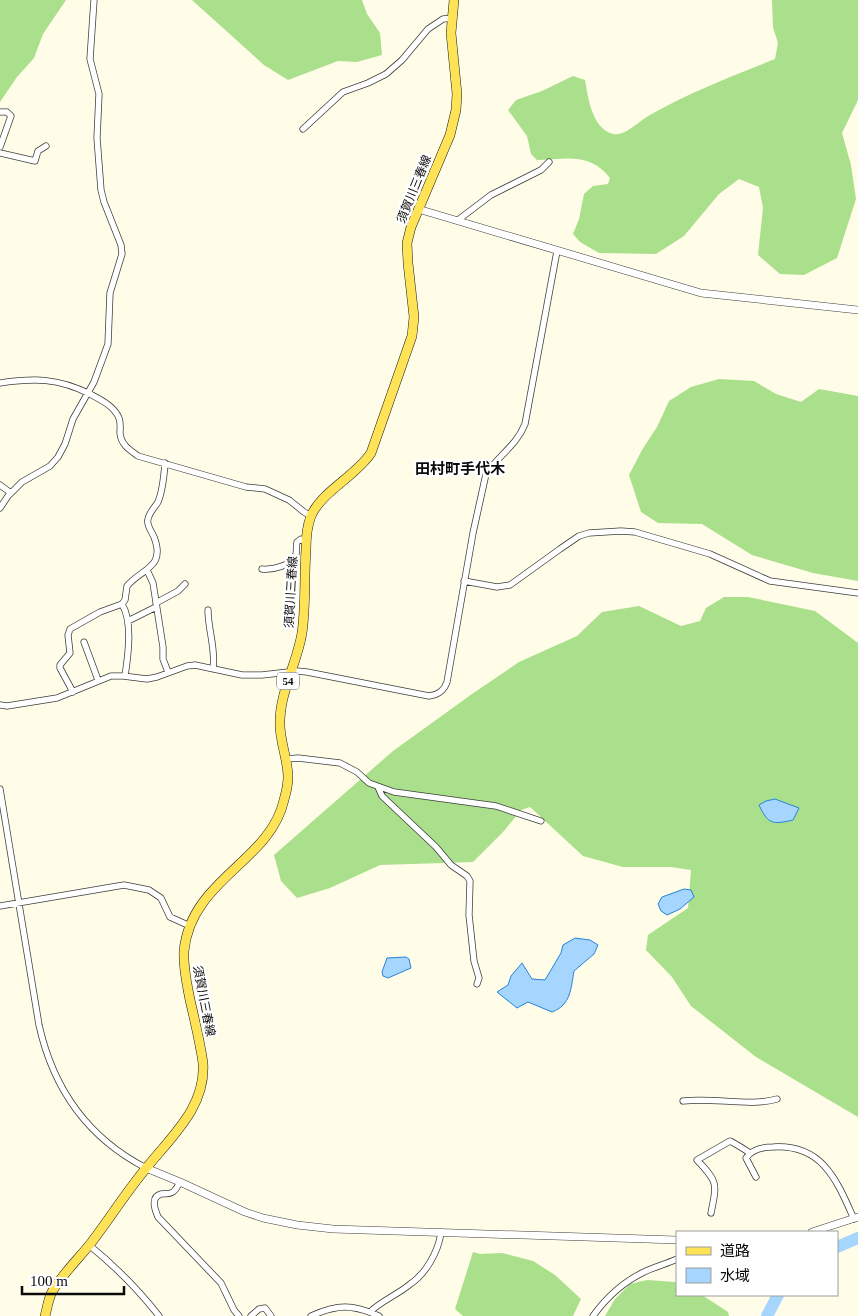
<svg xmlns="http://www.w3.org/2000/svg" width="858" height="1316" viewBox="0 0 858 1316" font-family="'Times New Roman','Noto Sans JP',serif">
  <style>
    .forest { fill: #aadf8b }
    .water { fill: #a6d5fd; stroke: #2584db }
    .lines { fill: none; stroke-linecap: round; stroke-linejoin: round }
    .river { stroke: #a6d5fd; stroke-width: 12 }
    .minor-casing { stroke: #3d3d3d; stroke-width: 7 }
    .tertiary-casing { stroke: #3d3d3d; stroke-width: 8 }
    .primary-casing { stroke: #1b1b1b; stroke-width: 10 }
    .minor { stroke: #fff; stroke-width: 5.5 }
    .tertiary { stroke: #fff; stroke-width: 7 }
    .primary { stroke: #ffe357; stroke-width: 9 }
    .labels { text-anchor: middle; stroke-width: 5; stroke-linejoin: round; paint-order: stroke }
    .shield { fill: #fff; stroke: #545454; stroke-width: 1 }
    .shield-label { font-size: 11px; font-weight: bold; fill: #0a0a0a }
    .street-label { font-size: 12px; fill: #0a0a0a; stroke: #fff }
    .quarter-label { font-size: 15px; font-weight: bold; fill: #0a0a0a; stroke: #fff }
  </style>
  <rect width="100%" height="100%" fill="#fffce7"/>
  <!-- forest -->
  <path class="forest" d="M0,0H66L43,34L34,58L17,77L0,102Z
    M192,0H362L367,14L380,33L382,55L357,62L338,61L288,80L264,65Z
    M772,0H858V100L842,133L851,165L856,199L837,258L804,275L780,274L758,255L763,208L759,187L739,179L719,194L684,236L656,254L599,253L580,242L573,234L579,219L584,194L593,186L608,184L610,178C590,152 566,159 537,160L531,154L527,136L508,110L516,100L542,91L573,76L585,80C588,97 592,130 614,134C626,136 640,120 650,115C690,92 733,76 775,59L778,43L773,27Z
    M719,379L754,381L776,394L801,402L819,389L858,396V581L813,573L752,555L702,524L658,523L641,512L629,475L642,450L657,427L669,401L691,387Z
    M724,597H748L815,611L858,643V1117L756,1057L691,1006L672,977L646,950L648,935L688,908L691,870L671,867H623L583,856L530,807L521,810L503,832L473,862L380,865L330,888L297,898L281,881L274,855L393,751L472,694L519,662L577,636L602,612L639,606L681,626L700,621L706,608Z
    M473,1252L480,1254L502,1253L533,1261L555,1275L581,1299L573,1316H463L455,1309Z
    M647,1280L675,1282L677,1283V1295H702L728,1312L729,1316H605L615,1299L630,1284Z"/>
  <!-- water -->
  <path class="water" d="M775,799L799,808L793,820C772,825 768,824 759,805L766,801Z
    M684,889L691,890L694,897L680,909L667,915L661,911L658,904L662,897Z
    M575,938L590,940L598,945L594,954L574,971C571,988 571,1005 552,1012L528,1002L517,1008L497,992L508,985L511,976L522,963L532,979L545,980L561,953L563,945Z
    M406,957L409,959L411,968L388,978L383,976L382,972L387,958Z"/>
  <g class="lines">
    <!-- river -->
    <path class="river" d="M837,1247L858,1238
      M767,1316L778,1295"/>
    <defs>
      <path id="minor" d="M0,112H7L11,116L0,147
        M303,129L343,92L368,83L386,74L402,60L428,29L443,19L452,18
        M0,153L35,161L38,151L46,146
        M458,220L491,195L541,170L549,162
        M0,383C35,378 58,378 90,394C101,400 114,406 119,418C121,423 120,428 120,433C121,445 130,450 138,456L246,487L265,489L289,500L304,512L311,516
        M0,485L11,493
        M0,508L8,496L22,482L50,466L58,457L65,444L73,419L94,382L108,344L110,293L122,254L121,245L104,202L101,190L97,138L99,94L90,59L94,0
        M262,569C272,570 292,566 296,554C297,550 296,546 297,542L301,539L306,543
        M147,570L153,583L163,647V659L168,672
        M464,581L497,587L510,585L560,549L579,536L589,533L621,531L635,532L710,554L770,581L858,593
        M156,603L178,591L185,584
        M122,604C133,622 128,656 125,676
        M208,610C208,630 216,649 213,669
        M128,621L156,607
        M84,642L98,680
        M73,692L60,668V665L70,653L68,635L70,629L100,612L122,604L125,600L127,586C142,568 166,568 154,537C152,532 146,525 148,519C149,513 155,507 158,502C163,490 164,476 165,463
        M0,705L7,706L57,698L111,676H123L147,679L157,677L187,666L195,665L242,675H262L297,671L307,672L429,696C438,695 444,691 447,682L473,533L486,474C498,456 517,445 525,424L557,251
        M286,759L298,758L340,763L357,772L369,783L394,792L496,806L541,821
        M378,787L382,796L436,847L451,865L467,876L470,881L469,915L474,961L479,978L477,984
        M0,789L39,1025C53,1088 88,1138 146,1168
        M0,906L124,885L149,890L161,898L170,917L190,926
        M683,1101C714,1097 750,1107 777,1099
        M756,1177L746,1158C752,1149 763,1147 773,1147C823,1144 837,1181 854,1219
        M180,1182C178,1185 177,1189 173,1192C168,1195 165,1193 161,1194C150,1197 155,1210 158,1217L221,1283L234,1310L239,1316
        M711,1213C717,1183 718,1182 697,1160L730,1141C731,1141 747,1151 750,1153
        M89,1245C116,1267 138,1289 159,1316
        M370,1312C381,1301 397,1295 409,1285C426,1274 438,1252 441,1233
        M251,1316L259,1309L265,1308L271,1316
        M311,1316C338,1304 352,1304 379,1316
        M593,1316C606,1298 623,1282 644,1272C654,1267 666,1264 677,1259"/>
      <path id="tertiary" d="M418,209L701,293L858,310
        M146,1168L180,1182L245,1212L263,1218L297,1225L333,1229L677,1240
        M812,1232L858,1217"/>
      <path id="primary" d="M45,1316C47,1309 48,1301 51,1294C57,1280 80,1257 91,1243C110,1218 127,1191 147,1167C173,1135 206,1106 203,1063C200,1042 195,1021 190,1000C187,984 183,968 184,951C191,879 270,862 284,800C286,793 288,784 288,777C288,760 280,742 280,725C279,693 297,664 302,633C306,606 304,577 306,550C306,539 307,526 311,516C321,492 356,476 371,453L412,336L414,317L408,263L407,243L411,227L450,135L456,110L457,94L451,33L454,0"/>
    </defs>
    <!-- minor casing -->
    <use href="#minor" class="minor-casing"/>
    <!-- tertiary casing -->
    <use href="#tertiary" class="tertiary-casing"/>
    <!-- primary casing -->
    <use href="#primary" class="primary-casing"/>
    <!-- minor -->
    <use href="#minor" class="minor"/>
    <!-- tertiary -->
    <use href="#tertiary" class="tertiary"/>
    <!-- primary -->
    <use href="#primary" class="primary"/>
  </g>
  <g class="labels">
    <!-- shield labels -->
    <rect class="shield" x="277" y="672.5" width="22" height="17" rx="4"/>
    <g class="shield-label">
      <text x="288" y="685">54</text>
    </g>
    <!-- street labels -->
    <g class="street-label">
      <text transform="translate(414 189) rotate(-68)" y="4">須賀川三春線</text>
      <text transform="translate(291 592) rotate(-87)" y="4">須賀川三春線</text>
      <text transform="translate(204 1001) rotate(79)" y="4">須賀川三春線</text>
    </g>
    <!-- quarter labels -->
    <g class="quarter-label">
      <text x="460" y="474">田村町手代木</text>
    </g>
  </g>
  <!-- legend -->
  <rect x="676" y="1231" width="162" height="65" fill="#ffffff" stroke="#9d9d9d"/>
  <rect x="686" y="1247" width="25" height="8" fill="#ffe357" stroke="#9d9d9d"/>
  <text x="720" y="1256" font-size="15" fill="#0a0a0a">道路</text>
  <rect x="686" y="1268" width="25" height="15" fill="#a6d5fd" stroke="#9d9d9d"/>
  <text x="720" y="1281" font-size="15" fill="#0a0a0a">水域</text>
  <!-- scale -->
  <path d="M22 1286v8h102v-8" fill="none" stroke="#0a0a0a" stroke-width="2.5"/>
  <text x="30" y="1286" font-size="15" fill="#0a0a0a" stroke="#ffffff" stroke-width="4" paint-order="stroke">100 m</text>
</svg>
